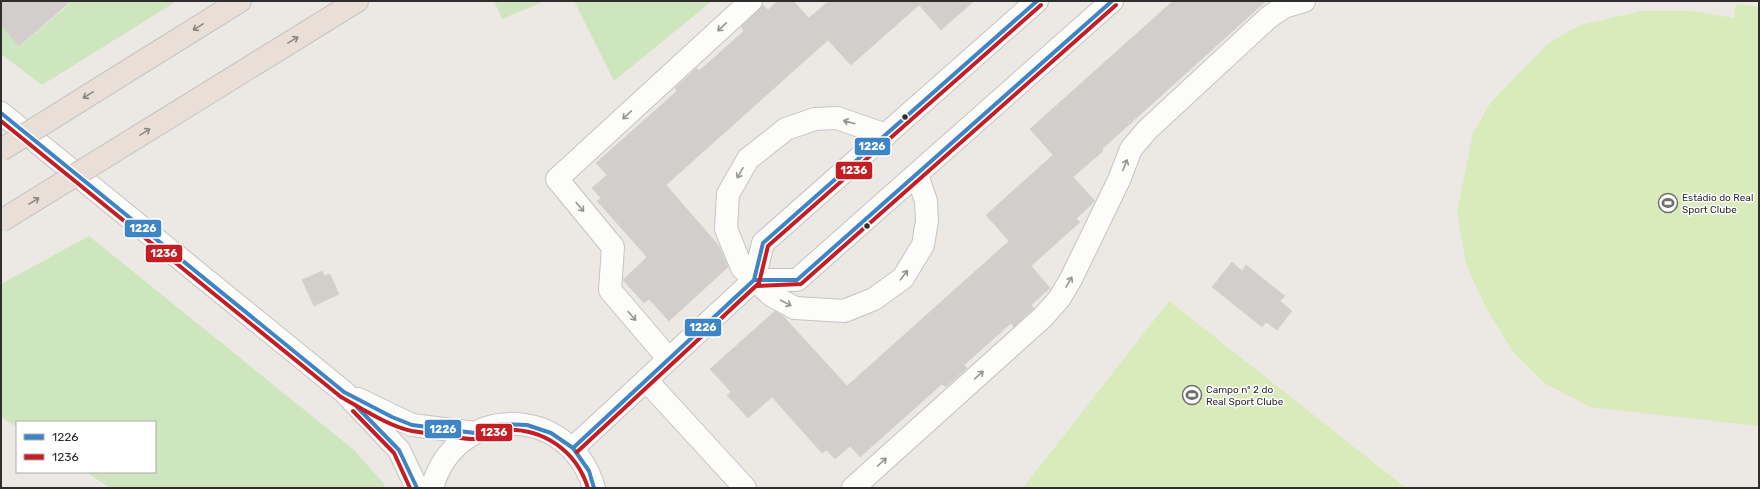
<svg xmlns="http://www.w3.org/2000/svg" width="1760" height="489" viewBox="0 0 1760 489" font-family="Rubik,sans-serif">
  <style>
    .green { fill: #cee6be }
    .pitch { fill: #d9eabb }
    .building { fill: #d1cecb; stroke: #d7d4d0 }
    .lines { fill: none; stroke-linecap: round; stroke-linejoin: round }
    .minor-casing { stroke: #c5c4c5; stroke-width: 24 }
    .tertiary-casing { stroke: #c5c4c5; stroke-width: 24 }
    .motorway-casing { stroke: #c6c5c4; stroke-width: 24 }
    .minor { stroke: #fcfcfb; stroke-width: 22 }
    .tertiary { stroke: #fcfcfb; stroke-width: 22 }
    .motorway { stroke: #eadfd6; stroke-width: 22 }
    .motorway-bridge-casing { stroke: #c6c5c4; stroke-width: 24; stroke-linecap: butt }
    .motorway-bridge { stroke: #eadfd6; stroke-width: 22 }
    .bus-1-casing { stroke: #fff; stroke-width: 7 }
    .bus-2-casing { stroke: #fff; stroke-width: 7 }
    .bus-1 { stroke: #3d85c6; stroke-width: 4 }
    .bus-2 { stroke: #c61d23; stroke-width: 4 }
    .oneway { stroke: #8c8682 }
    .oneway2 { stroke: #959594 }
    .bus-dot { fill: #2e2e2e; stroke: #fff; stroke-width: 1.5 }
    .labels { text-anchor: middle; stroke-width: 3; stroke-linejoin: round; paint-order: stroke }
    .poi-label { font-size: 10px; fill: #2e2e2e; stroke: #fff; text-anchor: start }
    .line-badge { stroke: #fff; stroke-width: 1.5 }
    .badge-label { font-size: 11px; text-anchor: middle; font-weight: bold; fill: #fff }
  </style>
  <rect width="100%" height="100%" fill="#ece8e4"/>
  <!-- green -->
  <path class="green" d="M73,1H177L42,85L1,54V25L20,46Z
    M494,1H545L502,19Z
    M574,1H712L614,81Z
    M89,236L354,450L384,484L385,488H110L86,472H155V422H17V427L1,417V284Z"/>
  <!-- pitch -->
  <path class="pitch" d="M1736,4L1759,7V426L1590,407L1544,383L1514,353L1485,306L1466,264L1457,213L1473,133L1491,102L1549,43L1580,25L1642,11H1691L1734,18Z
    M1169,301L1406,488H1023Z"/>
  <!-- building -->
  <path class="building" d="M1,1H71L19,46L1,25Z
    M778,1H793L809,18L829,1H974L941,30L919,5L851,65L828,40L666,185L719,246L728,267L669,321L649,299L644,303L623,280L647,257L597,201L601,198L592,188L607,175L596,163L677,91L675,88L697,68L699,71L744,31L741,27L763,5L768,10Z
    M1173,1H1266L1102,149L1103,151L1073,177L1095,201L1076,219L1080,222L1031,266L1050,288L1031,305L1034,308L1014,327L1011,323L964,365L967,368L946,387L942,384L860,457L850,446L835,459L826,450L822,453L772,397L748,418L727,395L731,392L710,369L775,311L783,316L847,386L1009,241L986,215L1053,155L1030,129Z
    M1232,262L1242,271L1246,265L1285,296L1280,301L1292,311L1277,330L1266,322L1262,327L1212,287Z
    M322,271L325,276L330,274L339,294L314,306L302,280Z"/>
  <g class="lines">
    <defs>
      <path id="minor" d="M668,358L610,290L613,247L557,179L751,1
        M646,380L745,488
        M853,488L1043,317L1059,299L1071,279L1119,180L1131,149L1147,130L1269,17L1284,7L1304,1"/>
      <path id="tertiary" d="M1,113L344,392L399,450L417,488
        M886,135L837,118L815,119L786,129L748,159L728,194L726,229L742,268L771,295L795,308L844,311L874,299L903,278L923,245L927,221L926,201L917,175
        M754,280H797L1112,1
        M358,399L412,425L475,433
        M573,448L754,280L763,243L1037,1
        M432,488C456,402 569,403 594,488"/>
      <path id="motorway" d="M260,61L357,1
        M121,75L240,1"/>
    </defs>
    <!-- minor casing -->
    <use href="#minor" class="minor-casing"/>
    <!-- tertiary casing -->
    <use href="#tertiary" class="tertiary-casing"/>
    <!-- motorway casing -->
    <use href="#motorway" class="motorway-casing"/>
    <!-- minor -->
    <use href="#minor" class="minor"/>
    <!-- tertiary -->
    <use href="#tertiary" class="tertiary"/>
    <!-- motorway -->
    <use href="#motorway" class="motorway"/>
    <defs>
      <path id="motorway-bridge" d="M1,150L121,75
        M1,221L260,61"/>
    </defs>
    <!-- motorway-bridge casing -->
    <use href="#motorway-bridge" class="motorway-bridge-casing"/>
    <!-- motorway-bridge -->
    <use href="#motorway-bridge" class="motorway-bridge"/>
    <defs>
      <path id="bus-1" d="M1,113L344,392L392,417L412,425L475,433L500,424L527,425L551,433L573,448L589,471L594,488
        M728,304L754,280L763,243L1037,1
        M357,407L399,450L417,488
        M573,448L754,280H797L1112,1"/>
      <path id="bus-2" d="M1,121L341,397C361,408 390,427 412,431C425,433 465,440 476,439C485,438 493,431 502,430C542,427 576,450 588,488
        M732,308L759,283L768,246L1041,5
        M353,411L394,453L410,488
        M577,452L756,286L801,284L1116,5"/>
    </defs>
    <!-- bus-1 casing -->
    <use href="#bus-1" class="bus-1-casing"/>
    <!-- bus-2 casing -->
    <use href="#bus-2" class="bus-2-casing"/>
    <!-- bus-1 -->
    <use href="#bus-1" class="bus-1"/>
    <!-- bus-2 -->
    <use href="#bus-2" class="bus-2"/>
  </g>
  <!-- one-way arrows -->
  <defs><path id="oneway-shaft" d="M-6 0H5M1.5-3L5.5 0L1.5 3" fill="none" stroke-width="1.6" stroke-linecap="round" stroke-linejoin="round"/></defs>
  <g class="oneway">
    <use href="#oneway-shaft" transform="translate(198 27) rotate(148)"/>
    <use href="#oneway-shaft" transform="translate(293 40) rotate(-31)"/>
    <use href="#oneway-shaft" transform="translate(88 95) rotate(148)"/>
    <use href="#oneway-shaft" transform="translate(145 132) rotate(-32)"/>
    <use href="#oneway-shaft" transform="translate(34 201) rotate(-32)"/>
  </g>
  <g class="oneway2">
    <use href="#oneway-shaft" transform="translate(722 27) rotate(137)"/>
    <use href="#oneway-shaft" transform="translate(627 115) rotate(137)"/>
    <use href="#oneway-shaft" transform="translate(849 122) rotate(-164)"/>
    <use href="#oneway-shaft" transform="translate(1125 165) rotate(-68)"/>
    <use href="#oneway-shaft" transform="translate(740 173) rotate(120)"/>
    <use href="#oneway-shaft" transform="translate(580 207) rotate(50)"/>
    <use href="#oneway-shaft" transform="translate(904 275) rotate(-53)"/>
    <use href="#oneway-shaft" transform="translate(1069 282) rotate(-60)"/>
    <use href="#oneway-shaft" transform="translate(786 303) rotate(28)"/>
    <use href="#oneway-shaft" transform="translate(632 316) rotate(50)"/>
    <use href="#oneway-shaft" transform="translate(979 375) rotate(-42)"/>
    <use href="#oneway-shaft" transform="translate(882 462) rotate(-42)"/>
  </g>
  <!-- icons -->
  <defs>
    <symbol id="stadium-ring" viewBox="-11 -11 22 22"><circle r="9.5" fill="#fff" stroke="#706f6e" stroke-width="1.5"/><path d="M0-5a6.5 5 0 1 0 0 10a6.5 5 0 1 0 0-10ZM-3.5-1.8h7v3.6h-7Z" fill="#706f6e"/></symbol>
  </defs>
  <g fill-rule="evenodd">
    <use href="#stadium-ring" x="1657" y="192" width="22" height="22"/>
    <use href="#stadium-ring" x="1181" y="384" width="22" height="22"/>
  </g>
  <!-- markers -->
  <g class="bus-dot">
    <circle cx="905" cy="117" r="3.5"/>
    <circle cx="867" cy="226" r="3.5"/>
  </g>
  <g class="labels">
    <!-- poi labels -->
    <g class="poi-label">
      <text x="1682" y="201">Estádio do Real<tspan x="1682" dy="12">Sport Clube</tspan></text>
      <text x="1206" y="393">Campo nº 2 do<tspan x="1206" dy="12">Real Sport Clube</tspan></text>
    </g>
  </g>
  <g class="line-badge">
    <rect x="854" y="137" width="37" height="19" rx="4" fill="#3d85c6"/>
    <rect x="835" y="161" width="38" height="19" rx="4" fill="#c61d23"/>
    <rect x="124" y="219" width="38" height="19" rx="4" fill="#3d85c6"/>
    <rect x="145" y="244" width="38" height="19" rx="4" fill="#c61d23"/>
    <rect x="684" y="318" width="38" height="19" rx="4" fill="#3d85c6"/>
    <rect x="424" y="419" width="38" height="20" rx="4" fill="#3d85c6"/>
    <rect x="475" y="423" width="38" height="19" rx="4" fill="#c61d23"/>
  </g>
  <g class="badge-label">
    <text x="872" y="150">1226</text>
    <text x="854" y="174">1236</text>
    <text x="143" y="232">1226</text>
    <text x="164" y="257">1236</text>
    <text x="703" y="331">1226</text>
    <text x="443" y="433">1226</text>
    <text x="494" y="436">1236</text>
  </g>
  <!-- border -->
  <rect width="1760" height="489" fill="none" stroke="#2e2e2e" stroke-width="4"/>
  <!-- legend -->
  <rect x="16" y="421" width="140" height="52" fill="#ffffff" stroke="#ababab"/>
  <rect x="24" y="434" width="20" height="6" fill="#3d85c6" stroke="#ababab"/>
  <text x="52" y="441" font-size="12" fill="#2e2e2e">1226</text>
  <rect x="24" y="454" width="20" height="6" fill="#c61d23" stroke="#ababab"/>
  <text x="52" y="461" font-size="12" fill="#2e2e2e">1236</text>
</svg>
